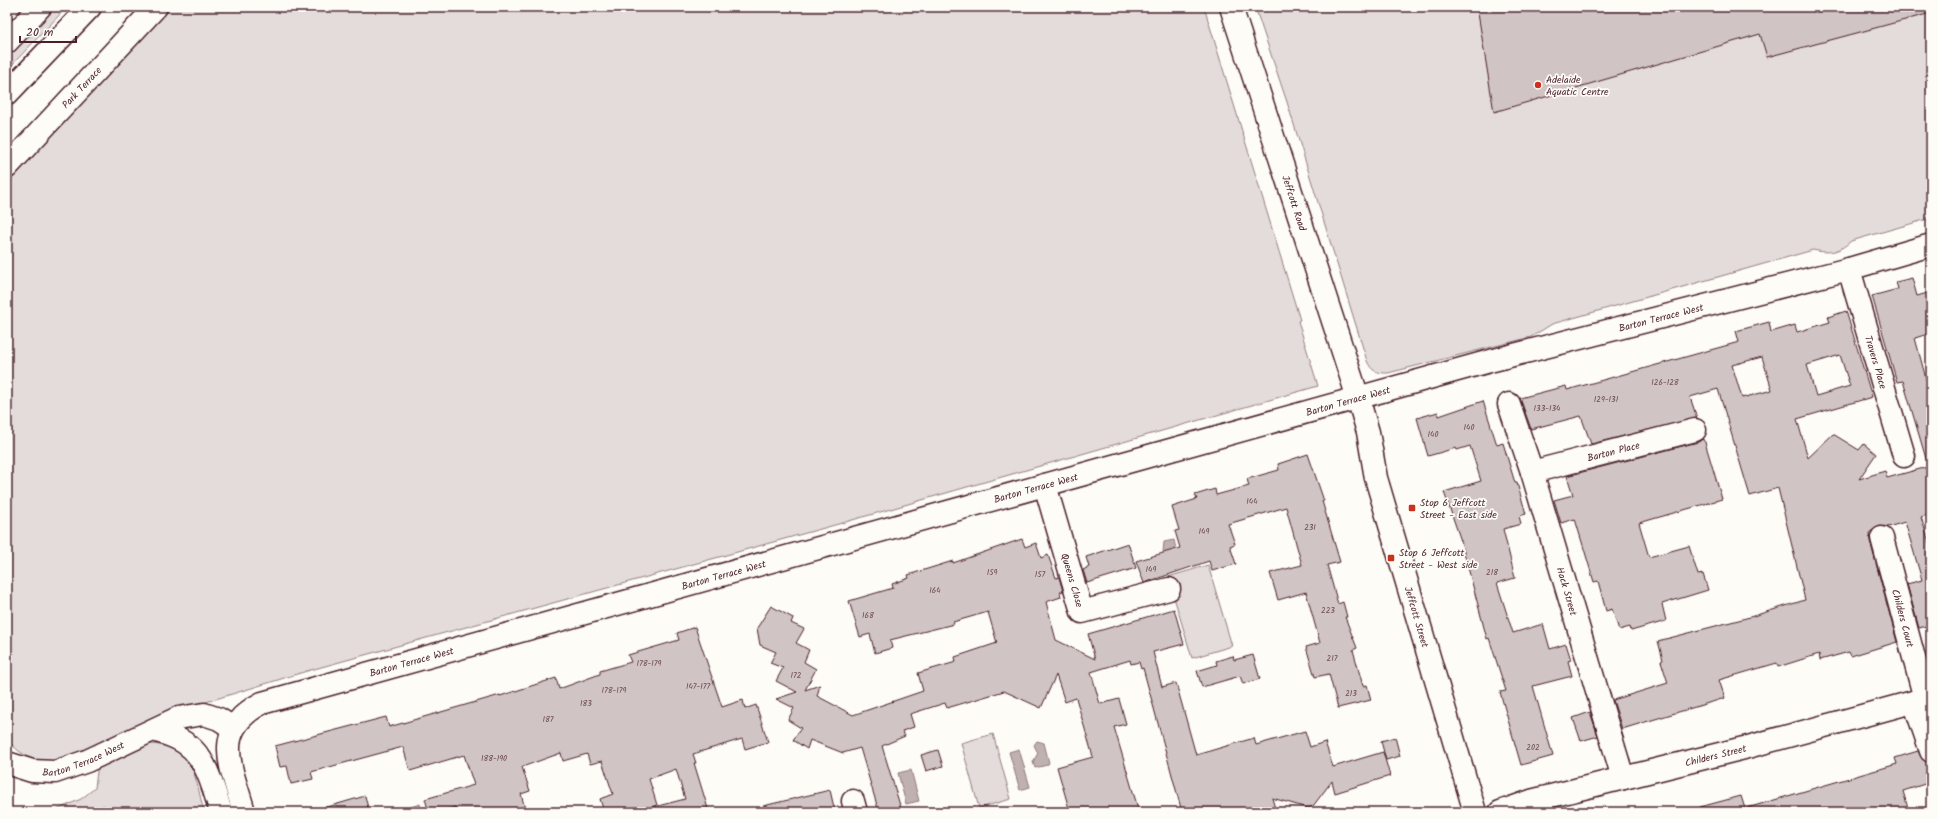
<svg xmlns="http://www.w3.org/2000/svg" width="1938" height="819" viewBox="0 0 1938 819" font-family="Kalam,sans-serif">
  <style>
    .green { fill: #e3dcda; stroke: #967e82 }
    .water { fill: #c0b1b1; stroke: #91777b }
    .lines { fill: none; stroke-linecap: round; stroke-linejoin: round }
    .stream { stroke: #91777b; stroke-width: 5.5 }
    .building { fill: #d0c5c4; stroke: #4a1f2b; fill-rule: evenodd }
    .minor-casing { stroke: #4a1f2b; stroke-width: 25 }
    .major-casing { stroke: #4a1f2b; stroke-width: 25 }
    .highway-casing { stroke: #4a1f2b; stroke-width: 25 }
    .minor { stroke: #fdfcf7; stroke-width: 22 }
    .major { stroke: #fdfcf7; stroke-width: 22 }
    .highway { stroke: #fdfcf7; stroke-width: 22 }
    .poi-dot { fill: #c8321e; stroke: #fdfcf7; stroke-width: 1.5 }
    .labels { text-anchor: middle; stroke-width: 3.5; stroke-linejoin: round; paint-order: stroke }
    .number-label { font-size: 8px; fill: #6c4851 }
    .poi-label { font-size: 10px; fill: #4a1f2b; stroke: #fdfcf7; text-anchor: start }
    .street-label { font-size: 10px; fill: #4a1f2b; stroke: #fdfcf7 }
  </style>
  <rect width="100%" height="100%" fill="#fdfcf7"/>
  <filter id="ink" filterUnits="userSpaceOnUse"><feTurbulence type="fractalNoise" baseFrequency=".025" numOctaves="2"/><feDisplacementMap in="SourceGraphic" scale="8" xChannelSelector="R" yChannelSelector="G"/><feConvolveMatrix kernelMatrix="1 2 1 2 8 2 1 2 1" color-interpolation-filters="sRGB"/></filter>
  <g filter="url(#ink)">
    <!-- green -->
    <path class="green" d="M49,7H67L7,70V51Z
      M168,7H1204L1300,320L1298,321L1318,386L842,523L307,671L193,706L68,758C62,759 55,761 49,762C34,763 11,750 7,735V687L10,651L7,647V176Z
      M1255,7H1931V218L1851,241C1839,252 1830,254 1813,250L1552,324L1531,337L1388,373C1377,373 1372,372 1367,361L1287,102Z
      M1208,565L1232,646L1192,658L1168,577Z
      M993,734L1011,799L979,808L961,743Z
      M151,744C161,745 176,746 183,754C196,768 199,794 204,812H52L81,799L95,788L98,763L129,748Z"/>
    <!-- water -->
    <path class="water" d="M1174,540L1180,567L1167,570L1163,552L1164,542Z
      M1037,741L1044,743L1049,763L1047,765L1035,768L1033,762L1038,753L1034,745Z
      M1019,749L1030,787L1020,790L1009,752Z
      M911,770L919,801L906,804L898,773Z
      M420,804L422,812H395Z"/>
    <g class="lines">
      <!-- stream -->
      <path class="stream" d="M97,812L103,808"/>
    </g>
    <!-- building -->
    <path class="building" d="M1477,7H1931V13L1767,57L1760,34L1494,112Z
      M1912,278L1917,296L1931,292V333L1915,338L1931,397V461L1927,462L1903,381L1897,382L1872,296L1898,289L1896,282Z
      M1846,311L1872,397L1797,419L1808,458L1833,434L1859,450L1864,444L1876,454L1859,479L1885,471L1887,478L1931,466V514L1921,517L1931,549V625L1919,628L1907,584L1922,580L1905,522L1888,527L1878,526L1869,533L1870,541L1897,642L1851,656L1849,652L1820,660L1819,654L1778,667L1777,663L1719,680L1725,698L1622,729L1613,700L1668,683L1661,661L1663,660L1658,641L1750,617L1805,600L1778,488L1750,496L1718,389L1690,397L1697,418L1591,444L1581,416L1531,429L1520,398L1566,386L1567,390L1739,342L1736,331L1769,322L1771,332L1795,325L1797,332L1830,322L1828,317ZM1840,355L1850,386L1816,396L1807,365ZM1762,357L1772,390L1742,398L1732,365Z
      M1483,401L1497,445L1503,443L1515,483H1517L1526,514L1519,516L1521,524L1503,529L1515,578L1497,583L1513,633L1543,624L1550,649L1566,644L1571,660L1568,661L1572,676L1533,686L1553,756L1521,765L1500,692L1506,691L1489,638L1487,639L1461,541L1444,492L1481,481L1470,446L1457,450L1456,448L1428,456L1417,418L1438,412L1439,416Z
      M1704,439L1722,499L1639,523L1649,557L1689,546L1698,575L1703,574L1708,590L1662,604L1666,621L1631,631L1630,627L1619,630L1612,609L1606,611L1598,581L1594,582L1575,519L1561,523L1554,500L1573,495L1567,476L1698,442Z
      M1308,454L1324,501H1322L1340,562L1327,565L1338,604L1343,602L1347,617H1345L1357,648L1353,650L1363,686L1367,685L1371,700L1338,708L1329,674L1315,677L1306,647L1320,643L1306,592L1278,600L1270,573L1302,565L1286,507L1228,524L1235,544L1230,546L1236,564L1212,571L1209,561L1144,583L1136,561L1180,548L1175,531L1179,530L1172,507L1197,499L1195,495L1215,489L1216,495L1249,486L1247,479L1279,470L1278,464Z
      M1022,539L1025,547L1036,543L1041,558L1048,555L1056,578L1059,577L1063,591L1060,592L1061,597L1046,602L1056,640L1095,659L1088,634L1174,609L1184,644L1153,652L1162,687L1176,683L1196,755L1254,738L1256,745L1305,731L1310,747L1325,742L1333,767L1383,752L1390,776L1335,793L1332,781L1313,806L1308,808L1272,798L1276,812H1182L1143,668L1141,669L1139,662L1131,664L1130,660L1091,672L1100,704L1119,699L1126,724L1114,727L1139,812H1070L1057,767L1093,757L1076,698L1065,702L1056,675L1041,708L1004,691L947,708L945,703L910,714L914,727L902,731L905,736L882,746L902,812H879L860,748L843,753L810,740L807,749L793,740L801,728L788,720L794,708L776,699L797,692L776,681L783,668L770,663L776,652L760,645L757,628L771,606L793,618L791,623L804,629L796,643L809,650L804,662L816,669L805,690L820,685L817,696L853,715L923,691L918,673L956,662L955,657L997,643L988,612L953,622L954,624L890,640L892,648L875,653L870,634L860,637L849,601L893,588L892,584L909,578L908,575L953,561V563Z
      M1128,543L1136,568L1087,583L1083,570L1089,567L1086,557Z
      M695,627L722,707L743,700L745,709L756,705L768,742L745,749L742,739L693,754L696,763H694L709,812H655L654,807L685,799L676,769L649,779L657,805L635,812H604L600,799L613,794L602,761L590,764L587,754L563,761L561,753L522,767L530,791L521,794L526,812H455V807L439,812H429L425,799L474,785L464,755L410,771L403,747L311,772L313,779L291,784L287,766L280,767L275,746L386,717L389,727L500,695V696L556,678L559,689L600,674V671L631,662L628,655L679,640L677,633Z
      M1253,655L1260,679L1243,684L1240,676L1202,687L1197,671L1217,665L1216,661L1233,656L1234,660Z
      M1590,712L1598,736L1581,741L1573,718Z
      M1395,737L1400,756L1386,760L1381,741Z
      M938,750L943,766L926,771L921,755Z
      M1918,751L1923,760L1931,763V782L1903,791L1909,812H1748L1747,808L1897,764L1895,758Z
      M830,790L835,812H764L763,806Z
      M365,796L369,812H324V808Z
      M1741,796L1746,812H1701L1700,807Z"/>
    <g class="lines">
      <defs>
        <g id="minor">
          <path d="M7,42L40,7"/>
          <path id="s1" d="M1849,269L1904,456"/>
          <path id="s2" d="M1509,404L1532,472L1623,778"/>
          <path id="s3" d="M1532,472L1695,430"/>
          <path id="s4" d="M1045,485L1082,612L1169,589"/>
          <path id="s5" d="M1882,538L1925,699"/>
          <path d="M1914,702L1931,751"/>
          <path d="M154,730C162,733 171,735 178,739C206,752 212,785 221,812"/>
          <path id="s6" d="M7,763L32,771L55,772L87,761L178,718L204,714L219,719L233,728"/>
          <path d="M853,801L856,812"/>
          <path id="s7" d="M244,812C232,768 210,730 262,703L1490,361L1849,269L1931,245"/>
          <path id="s8" d="M1500,812L1531,801L1744,748L1931,697"/>
        </g>
        <g id="major">
          <path id="s9" d="M1231,7L1358,398L1368,432L1376,478L1475,812"/>
        </g>
        <g id="highway">
          <path d="M7,94L90,7"/>
          <path id="s10" d="M7,167L156,7"/>
        </g>
      </defs>
      <!-- minor casing -->
      <use href="#minor" class="minor-casing"/>
      <!-- major casing -->
      <use href="#major" class="major-casing"/>
      <!-- highway casing -->
      <use href="#highway" class="highway-casing"/>
      <!-- minor -->
      <use href="#minor" class="minor"/>
      <!-- major -->
      <use href="#major" class="major"/>
      <!-- highway -->
      <use href="#highway" class="highway"/>
    </g>
  </g>
  <!-- markers -->
  <g class="poi-dot">
    <circle cx="1538" cy="85" r="4"/>
    <rect x="1408" y="504" width="8" height="8" rx="2"/>
    <rect x="1387" y="554" width="8" height="8" rx="2"/>
  </g>
  <g class="labels">
    <!-- number labels -->
    <g class="number-label">
      <text x="1665" y="385">126-128</text>
      <text x="1606" y="402">129-131</text>
      <text x="1547" y="411">133-134</text>
      <text x="1469" y="430">140</text>
      <text x="1433" y="437">140</text>
      <text x="1252" y="504">144</text>
      <text x="1310" y="530">231</text>
      <text x="1204" y="534">149</text>
      <text x="1151" y="572">149</text>
      <text x="992" y="575">159</text>
      <text x="1492" y="575">218</text>
      <text x="1040" y="577">157</text>
      <text x="935" y="593">164</text>
      <text x="1328" y="613">223</text>
      <text x="868" y="618">168</text>
      <text x="1332" y="661">217</text>
      <text x="649" y="666">178-179</text>
      <text x="796" y="678">172</text>
      <text x="698" y="689">147-177</text>
      <text x="614" y="693">178-179</text>
      <text x="1351" y="696">213</text>
      <text x="586" y="706">183</text>
      <text x="548" y="722">187</text>
      <text x="1533" y="750">202</text>
      <text x="494" y="761">188-190</text>
    </g>
    <!-- poi labels -->
    <g class="poi-label">
      <text x="1546" y="83">Adelaide<tspan x="1546" dy="12">Aquatic Centre</tspan></text>
      <text x="1420" y="506">Stop 6 Jeffcott<tspan x="1420" dy="12">Street - East side</tspan></text>
      <text x="1399" y="556">Stop 6 Jeffcott<tspan x="1399" dy="12">Street - West side</tspan></text>
    </g>
    <!-- street labels -->
    <g class="street-label">
      <text dy="4" stroke="none"><textPath href="#s10" startOffset="109">Park Terrace</textPath></text>
      <text dy="4" stroke="none"><textPath href="#s9" startOffset="206">Jeffcott Road</textPath></text>
      <text dy="4" stroke="none"><textPath href="#s7" startOffset="1576">Barton Terrace West</textPath></text>
      <text dy="4" stroke="none"><textPath href="#s1" startOffset="97">Travers Place</textPath></text>
      <text dy="4" stroke="none"><textPath href="#s7" startOffset="1252">Barton Terrace West</textPath></text>
      <text dy="4" stroke="none"><textPath href="#s3" startOffset="84">Barton Place</textPath></text>
      <text dy="4" stroke="none"><textPath href="#s7" startOffset="928">Barton Terrace West</textPath></text>
      <text dy="4" stroke="none"><textPath href="#s7" startOffset="604">Barton Terrace West</textPath></text>
      <text dy="4" stroke="none"><textPath href="#s4" startOffset="99">Queens Close</textPath></text>
      <text dy="4" stroke="none"><textPath href="#s2" startOffset="196">Hack Street</textPath></text>
      <text dy="4" stroke="none"><textPath href="#s9" startOffset="638">Jeffcott Street</textPath></text>
      <text dy="4" stroke="none"><textPath href="#s5" startOffset="83">Childers Court</textPath></text>
      <text dy="4" stroke="none"><textPath href="#s7" startOffset="280">Barton Terrace West</textPath></text>
      <text dy="4" stroke="none"><textPath href="#s8" startOffset="223">Childers Street</textPath></text>
      <text dy="4" stroke="none"><textPath href="#s6" startOffset="80">Barton Terrace West</textPath></text>
    </g>
  </g>
  <!-- margin -->
  <rect width="1938" height="819" fill="none" stroke="#fdfcf7" stroke-width="24"/>
  <rect x="12" y="12" width="1914" height="795" fill="none" stroke="#4a1f2b" stroke-width="1.5" filter="url(#ink)"/>
  <!-- scale -->
  <path d="M20 36v6h56v-6" fill="none" stroke="#4a1f2b" stroke-width="2"/>
  <text x="26" y="36" font-size="12" fill="#4a1f2b" stroke="#fdfcf7" stroke-width="3" paint-order="stroke">20 m</text>
</svg>
